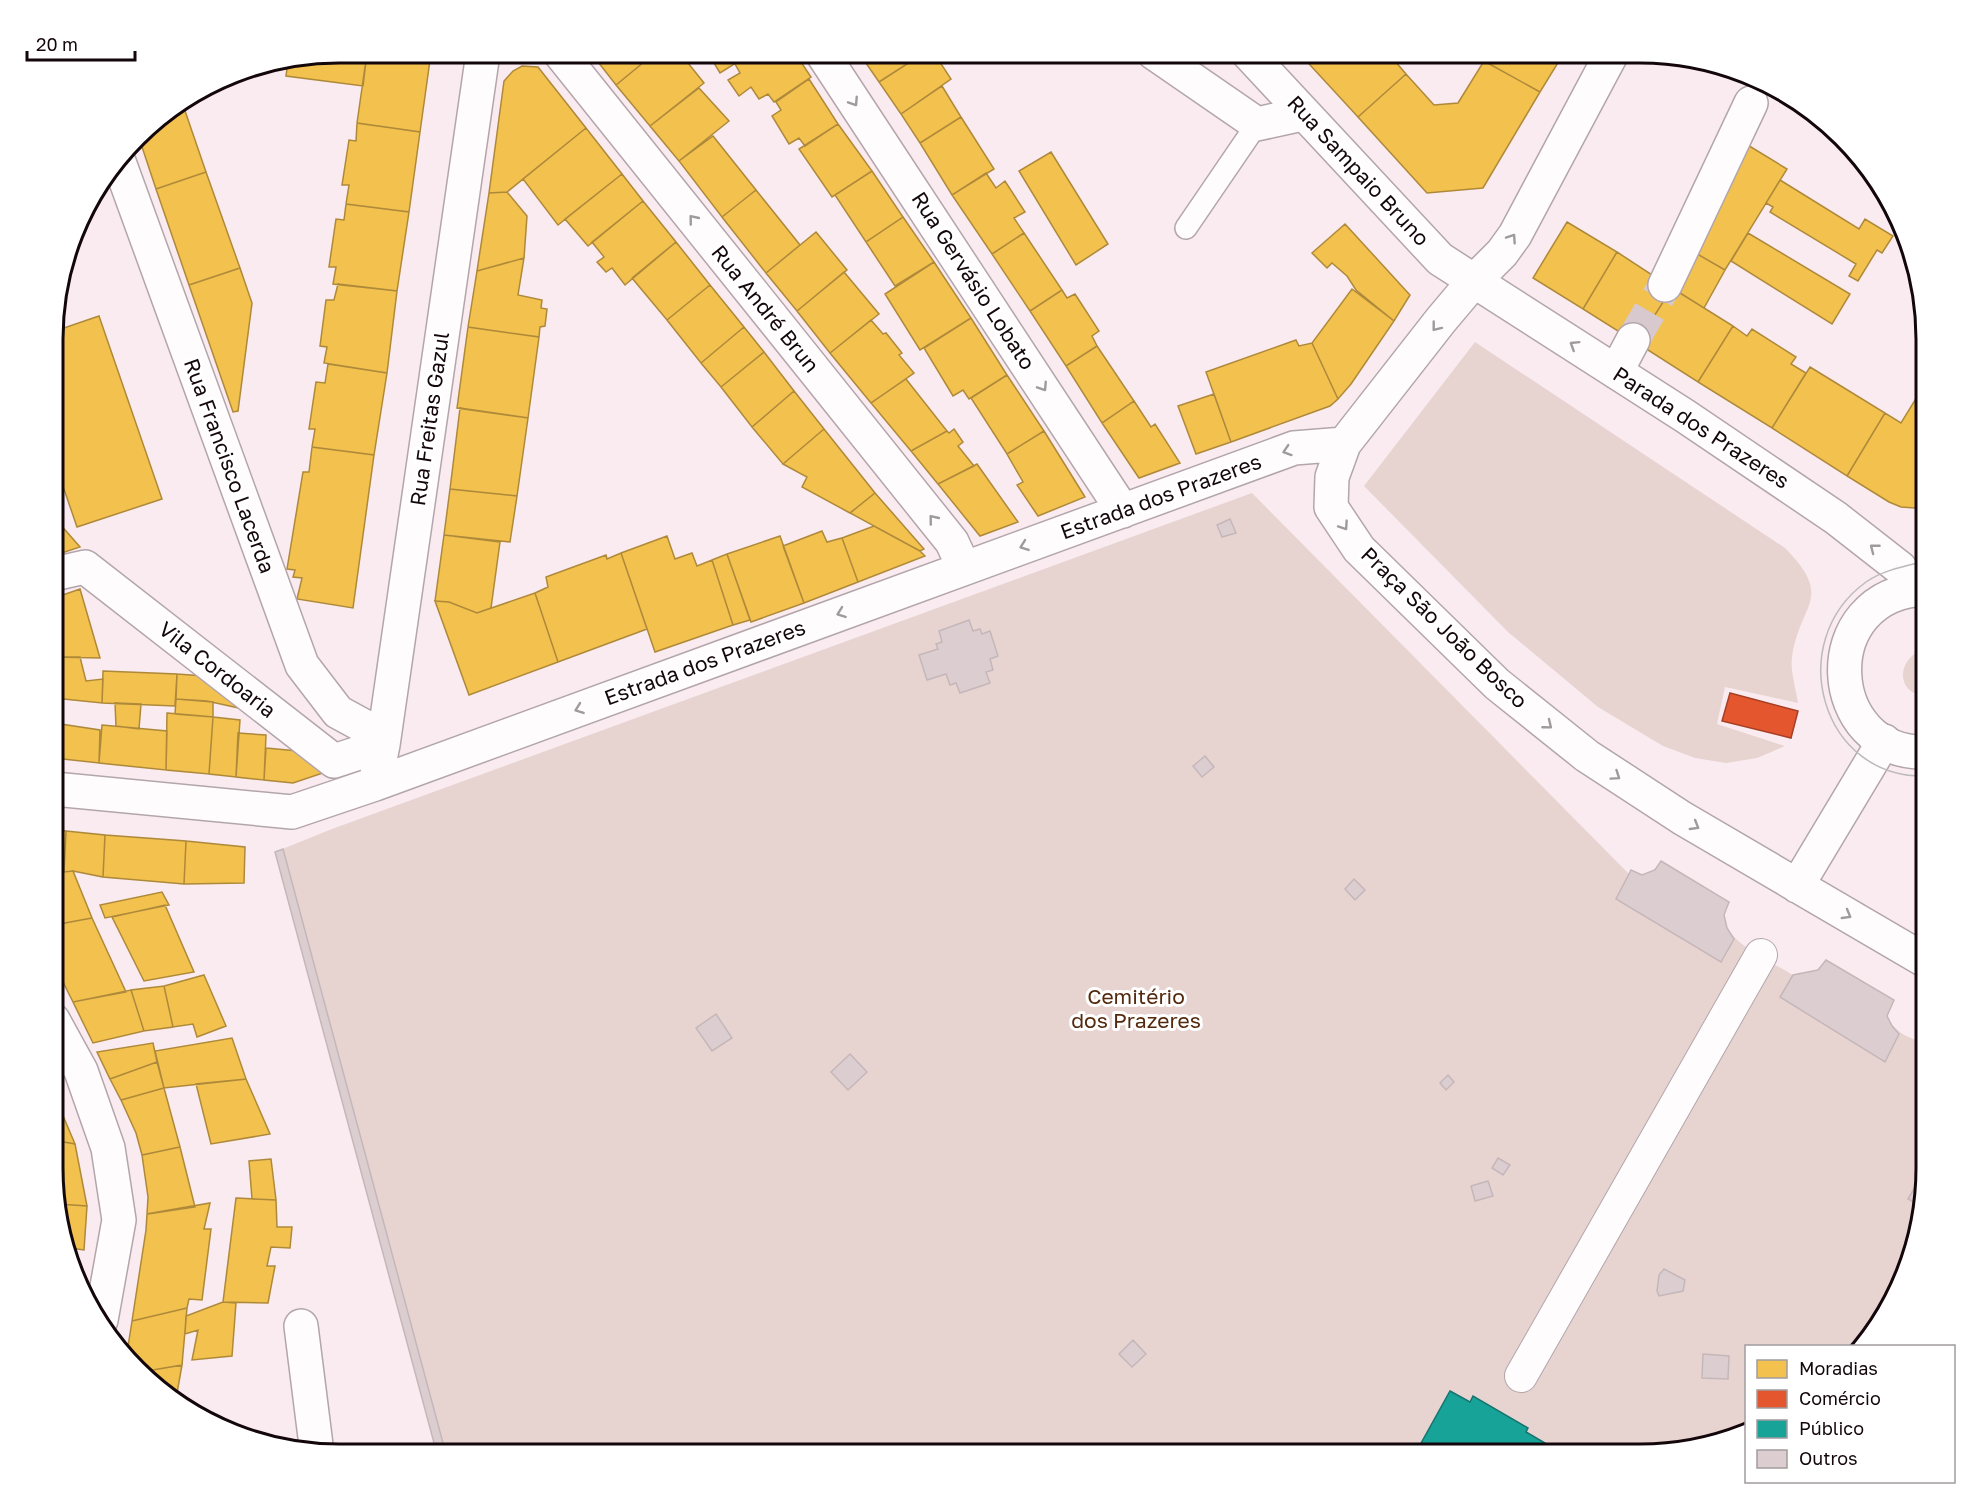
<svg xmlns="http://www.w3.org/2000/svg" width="1979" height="1507" viewBox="0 0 1979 1507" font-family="'Golos Text',sans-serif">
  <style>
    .green { fill: #e7d4d1 }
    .homes { fill: #f2c14e; stroke: #af893a; stroke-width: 1.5 }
    .shops { fill: #e4572e; stroke: #a63f24; stroke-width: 1.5 }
    .public { fill: #17a398; stroke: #16746e; stroke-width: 1.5 }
    .building { fill: #dcced0; stroke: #c5b7b9; stroke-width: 1.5 }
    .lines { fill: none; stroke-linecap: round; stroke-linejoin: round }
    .minor-tunnel { stroke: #d7c9ce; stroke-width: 33; stroke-dasharray: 33 16; stroke-linecap: butt }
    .service-casing { stroke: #b3a6ab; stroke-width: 24 }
    .pedestrian-casing { stroke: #b3a6ab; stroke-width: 34 }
    .minor-casing { stroke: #b3a6ab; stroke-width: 36 }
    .tertiary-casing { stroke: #b3a6ab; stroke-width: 36 }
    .service { stroke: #fefcfd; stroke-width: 21 }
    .pedestrian { stroke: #fefcfd; stroke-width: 32 }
    .minor { stroke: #fefcfd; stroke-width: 33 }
    .tertiary { stroke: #fefcfd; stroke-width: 33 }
    .tram { stroke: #beb9ba; stroke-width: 1.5 }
    .oneway { stroke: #a09a9d }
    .labels { text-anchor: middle; stroke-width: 6; stroke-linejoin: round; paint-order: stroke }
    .street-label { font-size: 21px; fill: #14070c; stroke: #fff }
    .park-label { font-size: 21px; fill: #54290e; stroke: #fff }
    .rim { fill: none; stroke: #14070c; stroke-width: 3 }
  </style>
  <rect width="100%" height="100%" fill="#f9ebf0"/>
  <!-- green -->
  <path class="green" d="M1475,342L1785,548C1835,599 1800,602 1792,657C1790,671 1796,689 1798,703L1725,687L1717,724L1785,746L1757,758L1726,763L1695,758L1663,746L1598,707L1508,632L1364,486Z
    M1252,493L1629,874C1643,875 1652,875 1661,861L1729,902C1728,906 1725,911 1724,915C1722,941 1774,963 1793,975L1818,970L1826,960L1894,1000L1887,1016C1897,1035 1907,1036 1926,1044V1187L1905,1278L1862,1346H1746V1430L1640,1454H437L275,852L332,829Z
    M1922,650H1926V696C1896,694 1896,660 1922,650Z
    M1926,813V876L1921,837Z"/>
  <!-- homes -->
  <path class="homes" d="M339,52L367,53L363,86L286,76L288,61Z
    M367,53H431L420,132L357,123Z
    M591,53H655L616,85Z
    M655,53H680L704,83L650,126L616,85Z
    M708,53H752L720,73Z
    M752,53H795L811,77L774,102L768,94L759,99L751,87L739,96L728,80L740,73L735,64Z
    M859,53H924L879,82Z
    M924,53H934L951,79L901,114L879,82Z
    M1299,53H1388L1406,74L1358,117Z
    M1488,53H1564L1540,92L1484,61Z
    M1484,61L1540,92L1483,188L1427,193L1358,117L1406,74L1434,105L1458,103Z
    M522,66L538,67L586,128L507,192L489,193L504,81L513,71Z
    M809,79L838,124L805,146L799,138L789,144L772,116L781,110L776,102Z
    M942,86L961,117L920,143L901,114Z
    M699,88L729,121L679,161L650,126Z
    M183,105L206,172L156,189L139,138L150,123Z
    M961,117L994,169L952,195L920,143Z
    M357,123L420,132L409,212L346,204L349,185H342L349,140L356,141Z
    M838,124L872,171L832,197L799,149Z
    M586,128L622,174L558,225L523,179Z
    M713,136L756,190L722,217L679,161Z
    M1746,144L1787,169L1725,270L1692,251Z
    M1051,152L1108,244L1076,265L1019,171Z
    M872,171L903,217L866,242L835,195Z
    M206,172L240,268L189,285L156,189Z
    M986,173L996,188L1005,181L1025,212L1014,218L1024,233L992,254L952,195Z
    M622,174L643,201L588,246L565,219Z
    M1780,180L1859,229L1865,219L1893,236L1882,253L1877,250L1858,281L1849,276L1856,264L1770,212L1773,207L1766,203Z
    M756,190L800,245L766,273L722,217Z
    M507,192L527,216L524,258L477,271L489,193Z
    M643,201L676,242L625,285L612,268L606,272L597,262L604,257L592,242Z
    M346,204L409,212L397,291L333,284L336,267H329L336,219L344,220Z
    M903,217L934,262L895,286L866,242Z
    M1567,222L1617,252L1583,309L1533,278Z
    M1345,224L1410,295L1394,321L1356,290L1347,276L1332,263L1327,268L1312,253Z
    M816,232L847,270L797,311L766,273Z
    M1024,233L1062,290L1030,311L992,254Z
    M1748,233L1850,294L1832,324L1731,261Z
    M676,242L710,285L667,320L632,278Z
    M1692,251L1725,270L1704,308L1672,288Z
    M1617,252L1672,288L1637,343L1583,309Z
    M524,258L518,295L542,300L541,308L547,309L545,326L540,327L539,337L468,327L477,271Z
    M934,262L971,318L920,350L885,294Z
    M240,268L252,303L238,411L233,412L189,285Z
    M844,272L879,314L830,353L797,311Z
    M338,284L397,291L387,373L324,363L327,347L320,346L326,300H334Z
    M710,285L744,327L701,363L667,320Z
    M1672,288L1733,326L1698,382L1637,343Z
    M1352,289L1394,321L1351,384L1338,399L1312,343Z
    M1062,290L1067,298L1075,294L1099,331L1092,336L1097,346L1066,366L1030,311Z
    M99,316L162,499L77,527L55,463V331Z
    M971,318L1007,375L969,399L963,390L953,396L924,348Z
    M871,320L883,334L886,333L902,353L899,355L914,373L871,403L830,353Z
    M1733,326L1747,336L1752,329L1796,357L1791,364L1806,373L1772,428L1698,382Z
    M468,327L539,337L528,418L457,408Z
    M744,327L764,352L721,387L701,363Z
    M1296,340L1299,346L1312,343L1338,399L1330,406L1231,442L1206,372Z
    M1097,346L1134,401L1102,423L1066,366Z
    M764,352L794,391L752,427L721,387Z
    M328,364L387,373L374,455L312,447L315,429H309L316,382L325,383Z
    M1810,367L1885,413L1847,476L1772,428Z
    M1007,375L1044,431L1007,454L971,398Z
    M906,379L947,431L911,451L871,403Z
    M1926,381V396L1920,392Z
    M794,391L824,429L783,464L752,427Z
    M1920,392L1926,396V505L1915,508L1901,507L1889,502L1847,476L1885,413L1901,423Z
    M1214,394L1231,442L1196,454L1178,406Z
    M1134,401L1151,427L1155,424L1180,463L1139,478L1102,423Z
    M460,408L528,418L517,496L450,489Z
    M824,429L875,493L850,513L802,487L807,477L783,464Z
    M954,429L963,442L958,446L974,466L938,484L911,451L947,431L949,433Z
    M1044,431L1085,497L1038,516L1017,485L1023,482L1007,454Z
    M312,447L374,455L353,608L297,599L302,578L293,577L295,570L287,569L303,472H309Z
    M977,464L1018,522L980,536L938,484Z
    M450,489L517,496L510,542L444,535Z
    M875,493L924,549L920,551L850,513Z
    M59,523L80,547L56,555L55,525Z
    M874,526L920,551L925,556L858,582L842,538Z
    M822,531L827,542L842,538L858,582L804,603L783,546Z
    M444,535L500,542L491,608L477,613L449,602L435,601Z
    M667,536L675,559L692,553L697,566L712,560L733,625L655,652L621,553Z
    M780,536L804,603L751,622L727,554Z
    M621,553L647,629L558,662L535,593L548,587L546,577L606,555L607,559Z
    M727,554L750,620L733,625L712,560Z
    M80,589L100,658L54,657V598Z
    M535,593L558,662L469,695L435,601L449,602L477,613Z
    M54,657H80L86,681L103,679L102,703L54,698Z
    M103,671L177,674L175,706L102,703Z
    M177,674L204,676L243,709L207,701L176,699Z
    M176,699L213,702V717L175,714Z
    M115,703L141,704L139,729L116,726Z
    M167,713L213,717L209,774L166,770Z
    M213,717L240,720L236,777L209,774Z
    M54,723L100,730L99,763L54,758Z
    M102,725L167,731L166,770L99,763Z
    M238,733L266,735L264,780L236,777Z
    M266,748L298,751L323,773L293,783L264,780Z
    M54,830L66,831L64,872L54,873Z
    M66,831L105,835L103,877L73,871L64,872Z
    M105,835L186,841L184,884L103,877Z
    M186,841L245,847L244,883L184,884Z
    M73,871L92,918L54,925V873Z
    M162,892L169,905L105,918L100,905Z
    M165,905L194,972L144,981L112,917Z
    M92,918L126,992L73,1002L54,964V925Z
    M204,975L226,1026L197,1037L193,1024L173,1027L164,986Z
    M164,986L173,1027L144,1031L131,990Z
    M131,990L144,1031L93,1043L73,1002Z
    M232,1038L246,1079L164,1088L155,1051Z
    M153,1043L157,1062L110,1079L97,1052Z
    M157,1062L164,1088L121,1100L110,1079Z
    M246,1079L270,1134L211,1144L196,1084Z
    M164,1088L180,1147L142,1155L136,1133L121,1100Z
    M53,1092L75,1144L53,1140Z
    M53,1140L75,1144L87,1206L58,1204L53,1187Z
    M180,1147L195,1207L147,1214L148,1197L142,1155Z
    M271,1159L276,1200L252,1199L249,1161Z
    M236,1198L276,1200L277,1227H292L290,1248L271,1247L267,1266H275L268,1303L223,1302Z
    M210,1203L204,1229H211L202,1300L189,1299L187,1308L132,1321L146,1230L147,1214Z
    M58,1204L87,1206L84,1250L70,1248Z
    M223,1302L236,1303L232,1356L192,1360L198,1330L185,1334L186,1316Z
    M187,1308L182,1365L141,1372L127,1353L132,1321Z
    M182,1365L176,1399L150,1384L141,1372Z"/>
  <!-- shops -->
  <path class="shops" d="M1730,693L1798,711L1791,738L1722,721Z"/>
  <!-- public -->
  <path class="public" d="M1450,1391L1470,1402L1473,1396L1528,1428L1526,1432L1545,1443L1539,1454H1415Z"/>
  <!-- building -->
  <path class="building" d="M1230,519L1236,533L1222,537L1217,525Z
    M969,620L973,631L980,629L982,634L990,631L998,656L990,659L993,670L986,672L990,683L960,693L956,683L950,685L946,674L927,680L919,655L938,649L936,644L942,642L939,631Z
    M1205,756L1214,767L1202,777L1193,766Z
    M283,849L446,1454H437L275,852Z
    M1661,861L1729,902L1724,915L1727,928L1734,939L1721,962L1616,899L1631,870L1642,875L1655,870Z
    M1354,879L1365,890L1355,900L1345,889Z
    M1826,960L1894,1000L1887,1016L1892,1026L1899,1034L1885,1062L1780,997L1793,975L1818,970Z
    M716,1014L732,1038L712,1051L696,1028Z
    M850,1054L867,1072L848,1090L831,1072Z
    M1448,1075L1454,1082L1446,1090L1440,1083Z
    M1498,1158L1510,1165L1503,1175L1492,1168Z
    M1926,1168V1187L1921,1206L1908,1199Z
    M1488,1181L1493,1196L1475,1201L1471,1186Z
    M1664,1269L1685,1280L1683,1291L1659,1296L1657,1291L1659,1275Z
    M1133,1340L1146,1354L1132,1367L1119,1354Z
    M1703,1354L1729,1356L1728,1379L1702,1378Z"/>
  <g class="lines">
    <!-- minor-tunnel -->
    <path class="minor-tunnel" d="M1633,340L1665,285"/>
    <defs>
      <path id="service" d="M1186,228L1257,124"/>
      <path id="pedestrian" d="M1521,1376L1761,955"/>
      <path id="minor" d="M560,53L952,542L964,568
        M822,53L1123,511
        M1154,53L1257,124L1303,114
        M1248,53L1440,259L1685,416L1836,518L1900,568L1915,589
        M1612,53L1515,235L1502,253L1473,282L1441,320L1344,444L1332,477L1331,507L1359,549L1497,684L1587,756L1682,818L1926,961
        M119,162L302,665L338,712L384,737
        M1665,285L1751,103
        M1616,372L1633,340
        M54,574L85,567L334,761L383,745
        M375,784L383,745L483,53
        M54,789L292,812L375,784L1294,448L1344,444
        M1797,886L1884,741
        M53,1020L81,1071L108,1148L119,1220L101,1320
        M301,1326L317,1453"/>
      <path id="tertiary" d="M1926,752C1823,755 1812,593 1926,589"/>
    </defs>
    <!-- service casing -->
    <use href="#service" class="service-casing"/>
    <!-- pedestrian casing -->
    <use href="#pedestrian" class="pedestrian-casing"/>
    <!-- minor casing -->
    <use href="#minor" class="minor-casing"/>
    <!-- tertiary casing -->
    <use href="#tertiary" class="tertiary-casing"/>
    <!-- service -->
    <use href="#service" class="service"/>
    <!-- pedestrian -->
    <use href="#pedestrian" class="pedestrian"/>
    <!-- minor -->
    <use href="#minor" class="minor"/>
    <!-- tertiary -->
    <use href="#tertiary" class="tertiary"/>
    <!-- tram -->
    <path class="tram" d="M1926,776C1821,779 1783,642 1866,582C1883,570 1906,566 1926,561"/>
  </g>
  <!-- one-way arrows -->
  <defs><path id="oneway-chevron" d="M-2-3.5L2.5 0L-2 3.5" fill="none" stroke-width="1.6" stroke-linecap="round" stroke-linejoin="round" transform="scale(1.5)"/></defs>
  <g class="oneway">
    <use href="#oneway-chevron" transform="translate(854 102) rotate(57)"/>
    <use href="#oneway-chevron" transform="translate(693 219) rotate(-129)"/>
    <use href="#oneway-chevron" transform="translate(1512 238) rotate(-56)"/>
    <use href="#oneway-chevron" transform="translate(1436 327) rotate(128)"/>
    <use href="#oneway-chevron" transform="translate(1574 345) rotate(-148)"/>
    <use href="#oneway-chevron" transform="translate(1043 387) rotate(57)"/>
    <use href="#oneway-chevron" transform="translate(1287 451) rotate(162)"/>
    <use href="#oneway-chevron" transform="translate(933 519) rotate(-129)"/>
    <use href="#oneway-chevron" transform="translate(1344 526) rotate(56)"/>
    <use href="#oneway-chevron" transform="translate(1024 546) rotate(160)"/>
    <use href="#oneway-chevron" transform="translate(1874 548) rotate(-142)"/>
    <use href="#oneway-chevron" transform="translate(841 613) rotate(160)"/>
    <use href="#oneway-chevron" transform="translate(579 709) rotate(160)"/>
    <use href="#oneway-chevron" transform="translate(1548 725) rotate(39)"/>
    <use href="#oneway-chevron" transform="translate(1616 776) rotate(34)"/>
    <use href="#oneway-chevron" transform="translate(1695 826) rotate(31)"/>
    <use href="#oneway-chevron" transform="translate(1847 915) rotate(30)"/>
  </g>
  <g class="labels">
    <!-- street labels -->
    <g class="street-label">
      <text transform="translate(1358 171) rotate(47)" y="7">Rua Sampaio Bruno</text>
      <text transform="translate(973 281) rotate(57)" y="7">Rua Gervásio Lobato</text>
      <text transform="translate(765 309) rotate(51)" y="7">Rua André Brun</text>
      <text transform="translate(430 419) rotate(-82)" y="7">Rua Freitas Gazul</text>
      <text transform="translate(1701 428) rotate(33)" y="7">Parada dos Prazeres</text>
      <text transform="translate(229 466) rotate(70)" y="7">Rua Francisco Lacerda</text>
      <text transform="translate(1161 497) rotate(-20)" y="7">Estrada dos Prazeres</text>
      <text transform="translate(1444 628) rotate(44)" y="7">Praça São João Bosco</text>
      <text transform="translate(705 663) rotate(-20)" y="7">Estrada dos Prazeres</text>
      <text transform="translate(217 670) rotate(38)" y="7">Vila Cordoaria</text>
    </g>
    <!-- park labels -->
    <g class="park-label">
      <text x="1136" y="1004">Cemitério<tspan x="1136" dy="24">dos Prazeres</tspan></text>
    </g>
  </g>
  <!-- crop -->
  <path d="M0 0H1979V1507H0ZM339 63H1640A276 276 0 0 1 1916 339V1168A276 276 0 0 1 1640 1444H339A276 276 0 0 1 63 1168V339A276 276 0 0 1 339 63Z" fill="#fff" fill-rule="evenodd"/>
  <path class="rim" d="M339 63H1640A276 276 0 0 1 1916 339V1168A276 276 0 0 1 1640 1444H339A276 276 0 0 1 63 1168V339A276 276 0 0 1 339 63Z"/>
  <!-- legend -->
  <rect x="1745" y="1345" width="210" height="138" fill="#ffffff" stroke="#a19c9e" stroke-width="1.5"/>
  <rect x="1757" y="1360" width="30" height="18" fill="#f2c14e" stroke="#a19c9e" stroke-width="1.5"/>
  <text x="1799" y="1375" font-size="18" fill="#14070c">Moradias</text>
  <rect x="1757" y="1390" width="30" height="18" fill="#e4572e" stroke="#a19c9e" stroke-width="1.5"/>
  <text x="1799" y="1405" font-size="18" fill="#14070c">Comércio</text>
  <rect x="1757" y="1420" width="30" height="18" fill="#17a398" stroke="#a19c9e" stroke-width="1.5"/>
  <text x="1799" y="1435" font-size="18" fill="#14070c">Público</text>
  <rect x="1757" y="1450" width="30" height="18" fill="#dcced0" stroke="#a19c9e" stroke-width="1.5"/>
  <text x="1799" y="1465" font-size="18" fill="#14070c">Outros</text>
  <!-- scale -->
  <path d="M27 51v9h108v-9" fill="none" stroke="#14070c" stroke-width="3"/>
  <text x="36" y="51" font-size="18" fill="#14070c" stroke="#ffffff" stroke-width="4.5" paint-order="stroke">20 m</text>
</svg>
